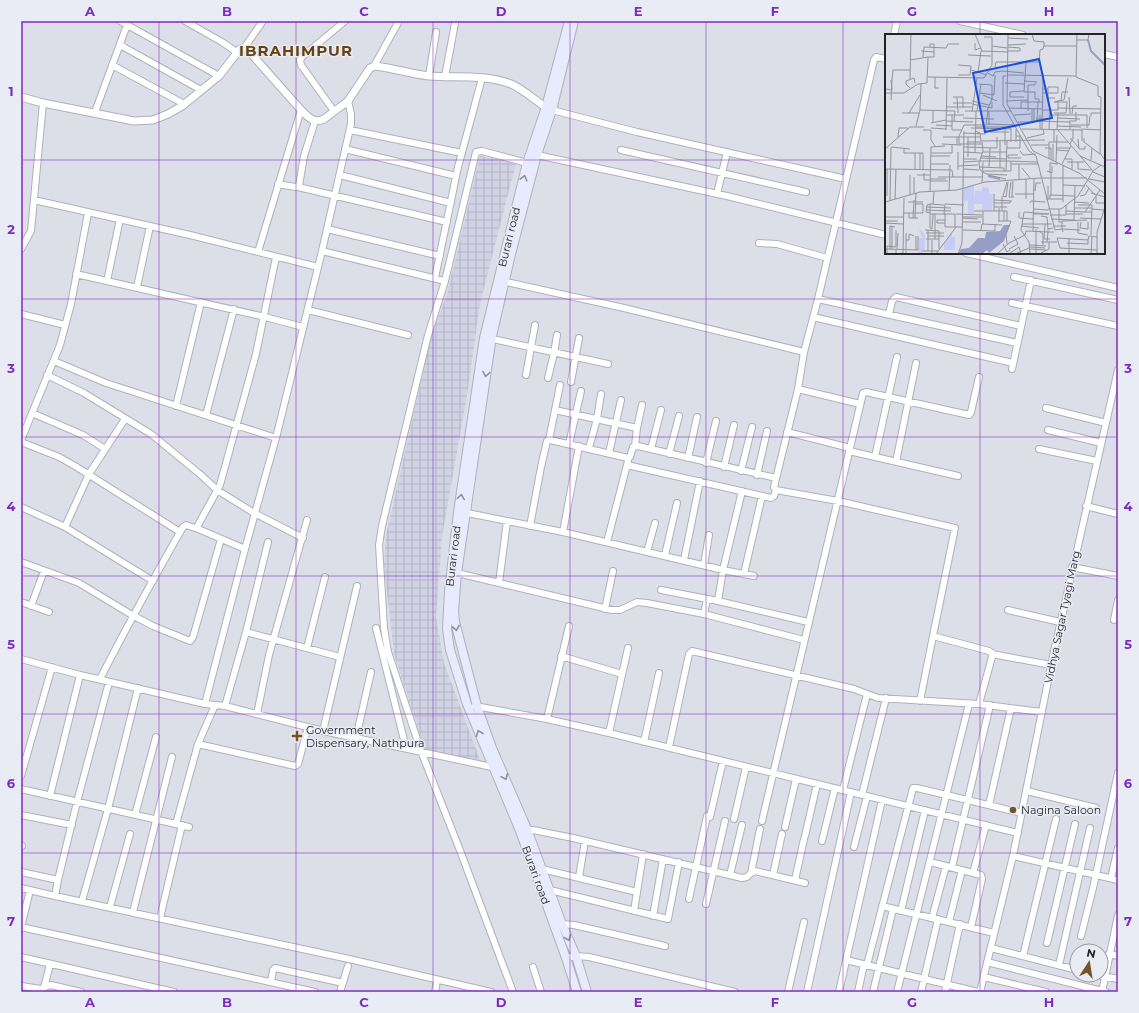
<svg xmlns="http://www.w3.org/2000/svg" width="1139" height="1013" viewBox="0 0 1139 1013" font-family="Montserrat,sans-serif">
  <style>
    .industrial { fill: url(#industrial-grid) }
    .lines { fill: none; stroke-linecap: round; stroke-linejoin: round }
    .minor-casing { stroke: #afb1bb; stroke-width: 8 }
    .tertiary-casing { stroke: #afb1bb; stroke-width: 9 }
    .secondary-casing { stroke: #afb1bb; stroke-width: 10 }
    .minor { stroke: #fff; stroke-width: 6 }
    .tertiary { stroke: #fff; stroke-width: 7 }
    .secondary { stroke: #e8eafe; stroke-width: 8 }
    .oneway { stroke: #8f909d }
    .grid { fill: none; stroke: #7b2cbf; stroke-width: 1; stroke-opacity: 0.55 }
    .poi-dot { fill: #75532b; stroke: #e9ebf5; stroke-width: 1.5 }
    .labels { text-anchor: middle; stroke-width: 3; stroke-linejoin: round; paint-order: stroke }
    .street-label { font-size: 11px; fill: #232327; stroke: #e9ebf5 }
    .poi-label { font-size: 11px; fill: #232327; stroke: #e9ebf5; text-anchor: start }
    .district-label { font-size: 15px; font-weight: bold; letter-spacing: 1px; fill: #674211; stroke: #e9ebf5 }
    .inset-river { fill: none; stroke: #989dc5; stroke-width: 2 }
    .inset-road { fill: none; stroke: #92939b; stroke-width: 1 }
    .view { fill: #1d4ed8; fill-opacity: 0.15; stroke: #1d4ed8; stroke-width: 2 }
    .inset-edge { fill: none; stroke: #232327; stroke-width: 2 }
    .neatline { fill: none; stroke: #7b2cbf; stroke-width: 1.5 }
    .grid-label { font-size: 13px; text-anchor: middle; font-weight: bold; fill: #7b2cbf }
  </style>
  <defs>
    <pattern id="industrial-grid" width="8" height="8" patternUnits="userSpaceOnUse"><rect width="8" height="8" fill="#d1d3e5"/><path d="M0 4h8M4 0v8" fill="none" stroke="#b3b5c4"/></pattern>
  </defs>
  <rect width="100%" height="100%" fill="#dcdee8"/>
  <!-- industrial -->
  <path class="industrial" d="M480,156L516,163L480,304L468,389L442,537L436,617L444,663L480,760L425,750L394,654L384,565L386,535L432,333L447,294Z"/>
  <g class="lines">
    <defs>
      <path id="minor" d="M120,21L219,76
        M185,21L222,42L238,53
        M960,21L1023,35
        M894,35L897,21
        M120,45L201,90
        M244,48L263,21
        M1104,54L1118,57
        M886,59L876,57L874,60L818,299L804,352L798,389L774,487L776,490L838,501L955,528L933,636L989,651L992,653V657L979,704
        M112,65L184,104
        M374,66L399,21
        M429,76L436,32
        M445,77L455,23
        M552,110L637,132L846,179
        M334,111L301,65L300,60L303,56L345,21
        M95,112L127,25
        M350,130L462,153
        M345,149L456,176
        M621,150L806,192
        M537,155L727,196L886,235
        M340,175L451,203
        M278,184L295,187L299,186L304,156L315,121
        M298,187L447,222
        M717,194L727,152
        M34,200L190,235L318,267
        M327,229L440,256
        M759,243L777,244L827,258
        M21,249L31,231L43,103
        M322,251L445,281
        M258,252L301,110
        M966,253L1118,288
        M76,274L265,317L303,327
        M1014,277L1118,300
        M435,278L458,167L482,78
        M107,281L120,219
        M502,281L624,308L804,352
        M137,287L150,226
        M818,299L1017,343
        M1012,303L1118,326
        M308,310L408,335
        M21,314L65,325
        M889,314L892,301L896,297L1021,326
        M813,317L1013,363
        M488,338L608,364
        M54,361L106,383L276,438L322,251L351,124V114L348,101
        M1012,369L1031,280
        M47,375L84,393L151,434L201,475L217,490L254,513L303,538
        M526,375L535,325
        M548,378L554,353L557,335
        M571,382L579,338
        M798,389L860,404
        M176,406L201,302
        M1046,408L1106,423
        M555,410L637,428
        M32,413L83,435L105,449
        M206,415L234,309
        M1048,430L1101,443
        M787,432L850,448
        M21,440L60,345L71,304L88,213
        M549,440L560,385
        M21,442L59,457L75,466L180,532
        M569,444L581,391
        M635,446L637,428L642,405
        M589,448L597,419L601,394
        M651,449L661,410
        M1039,449L1097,461
        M849,451L958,476
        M609,453L621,400
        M669,454L679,416
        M875,457L897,357
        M688,458L697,417
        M896,462L916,363
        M706,463L716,421
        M627,465L771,498L774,496L776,490
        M724,467L734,425
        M741,471L752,427
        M757,475L767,431
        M1086,506L1118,514
        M21,507L65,527L153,581
        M462,512L563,532L723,570L754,576
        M530,526L541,467L547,441L550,440L628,458L630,457L633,447L638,446L776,478
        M65,527L89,474L125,419
        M196,528L245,549L205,704
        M563,532L579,446
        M607,542L628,461
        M245,549L276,438
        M647,552L655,523
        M665,555L677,503
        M684,560L700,481
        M21,562L79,583L132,615L153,626L190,641L193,637L221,539
        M704,565L709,535
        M1072,567L1118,576
        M453,572L612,610H620L637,602L647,603L704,614L804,640
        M744,574L762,496
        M499,583L507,521
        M661,590L718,601L808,622
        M718,601L723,570L742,491
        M21,602L49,612
        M31,606L44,571
        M605,609L613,571
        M1008,610L1060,622
        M704,614L707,599
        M1114,620L1118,600
        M376,628L406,748
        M246,632L340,657
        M307,648L325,577
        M992,654L1051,665
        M561,656L622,674
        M21,659L80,675L205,704L225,706L323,731L492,767L495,766
        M98,679L101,677C127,626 155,576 183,527L186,525L195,528L197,527L220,485L256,354L276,257
        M920,701L933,636
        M225,706L246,632L268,542
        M475,706L547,719L609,733L1018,833
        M257,714L269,655L307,520
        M547,719L569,626
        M323,731L357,586
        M609,733L628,648
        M356,738L371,672
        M644,742L659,673
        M198,744L295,766L298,764L308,727
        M669,747L689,654L692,651L854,689L878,698L979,704L1042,712
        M21,776L52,667
        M21,789L189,827
        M843,790L867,694
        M1027,791L1096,808
        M862,795L886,698
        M50,796L80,675
        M989,805L1011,708
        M21,815L72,825
        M135,815L156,737
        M734,819L746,767
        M762,821L863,393L866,392L969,415L971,412L979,377
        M176,824L198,744L215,705
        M785,827L796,779
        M524,830H533L573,838L742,878L747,877L751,873L755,871L805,883
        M805,836L817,784
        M822,841L835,788
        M21,846H22
        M854,847L867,796
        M1013,856L1118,880
        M930,862L981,875L982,879L971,927
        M952,867L990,705
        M542,869L637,892
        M21,872L58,880L77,802L109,682
        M751,873L760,829
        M973,873L986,825
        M730,875L742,825
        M773,875L782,834
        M579,877L585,841
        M1111,878L1118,848
        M58,880L55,896L349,959L491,992
        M795,880L804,839
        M21,888L55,896
        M550,890L668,919L679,862
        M689,899L707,816L710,817L723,761
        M82,901L108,809L138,688
        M706,904L725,821
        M882,906L994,933
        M110,907L130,834
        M634,911L643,854
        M901,911L925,810
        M133,912L172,757
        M653,916L663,859
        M160,918L182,825
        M932,918L946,866
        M949,922L962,870
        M559,924L574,925L665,946
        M21,927L315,992
        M21,927L30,890
        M1081,936L1093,888L1118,773
        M1047,943L1075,824
        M991,948L1077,970
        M1109,954L1118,956
        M1023,956L1056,819
        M21,957L174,992
        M566,958L576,956L589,957L735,992
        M846,960L978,992
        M987,962L1106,992
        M867,965L913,788H917L1022,813
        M1059,965L1090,828
        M533,967L541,992
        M1098,975L1118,979
        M984,977L1046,992
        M271,982L273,970L275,968L343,983
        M21,986L41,989L47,986L51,985L81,992
        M44,988L50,964
        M340,992L348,966
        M435,992L437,980
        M513,992L461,853L421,751L388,652L384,628L379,545L382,526L428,335L445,281L476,152L482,151L531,164
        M788,992L804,922
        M807,992L851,792
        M839,992L882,800
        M858,992L864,964
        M873,992L893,909
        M897,992L969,704
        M921,992L938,919
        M945,992L960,924
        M980,992L1013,856L1053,656L1118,370
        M1102,992L1118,915"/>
      <path id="tertiary" d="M21,97L43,103L134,121L153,120L168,114L182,106L219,76L240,49L244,48L247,49L301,110C308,117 314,124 324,119L348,101L370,68L375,66C393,68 411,74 429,76C456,78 485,74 511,84C525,90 536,102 549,109"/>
      <path id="secondary" d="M569,21L546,107L527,163L484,338L458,512L449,591L447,629L450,650L467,704L520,831L566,958L577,992
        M574,21L552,110L537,155L511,254L492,336L457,573L454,611L455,622L477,706L492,748L527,829L562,924L576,956L587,992"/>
    </defs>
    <!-- minor casing -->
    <use href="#minor" class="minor-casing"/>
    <!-- tertiary casing -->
    <use href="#tertiary" class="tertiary-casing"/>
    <!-- secondary casing -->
    <use href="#secondary" class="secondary-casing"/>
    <!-- minor -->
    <use href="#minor" class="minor"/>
    <!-- tertiary -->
    <use href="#tertiary" class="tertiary"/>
    <!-- secondary -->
    <use href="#secondary" class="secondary"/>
  </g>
  <!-- one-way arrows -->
  <defs><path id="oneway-chevron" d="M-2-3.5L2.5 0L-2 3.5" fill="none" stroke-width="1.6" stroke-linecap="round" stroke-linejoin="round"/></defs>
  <g class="oneway">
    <use href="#oneway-chevron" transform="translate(524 178) rotate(-76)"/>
    <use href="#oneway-chevron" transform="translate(486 374) rotate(99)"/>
    <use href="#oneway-chevron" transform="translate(461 497) rotate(-82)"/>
    <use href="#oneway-chevron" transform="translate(456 628) rotate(80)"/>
    <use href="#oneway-chevron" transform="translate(479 733) rotate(-112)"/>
    <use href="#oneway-chevron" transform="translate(505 777) rotate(66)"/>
    <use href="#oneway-chevron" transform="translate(568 938) rotate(67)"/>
  </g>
  <!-- grid -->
  <path class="grid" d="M159,21V992M296,21V992M433,21V992M570,21V992M706,21V992M843,21V992M980,21V35M21,160H886M1104,160H1118M980,253V992M21,299H1118M21,437H1118M21,576H1118M21,714H1118M21,853H1118"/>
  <!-- markers -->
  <g class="poi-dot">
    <path d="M295 730h4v4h4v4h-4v4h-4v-4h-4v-4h4z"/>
    <circle cx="1013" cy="810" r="4"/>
  </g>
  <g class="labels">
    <!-- street labels -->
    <g class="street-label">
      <text transform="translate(509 237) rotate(-76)" y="4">Burari road</text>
      <text transform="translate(453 556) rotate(-83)" y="4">Burari road</text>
      <text transform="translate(1062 617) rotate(-78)" y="4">Vidhya Sagar Tyagi Marg</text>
      <text transform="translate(536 875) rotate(70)" y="4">Burari road</text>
    </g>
    <!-- poi labels -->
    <g class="poi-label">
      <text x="306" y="734">Government<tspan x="306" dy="13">Dispensary, Nathpura</tspan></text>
      <text x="1021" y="814">Nagina Saloon</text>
    </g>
    <!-- district labels -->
    <g class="district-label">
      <text x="296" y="56">IBRAHIMPUR</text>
    </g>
  </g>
  <!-- overview -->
  <g transform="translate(885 34)">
    <rect width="220" height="220" fill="#dcdee8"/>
    <path d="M67,199V203H70V216H59V210Z" fill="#c7ccf6"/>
    <path d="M89,151V167H79V154Z" fill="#c7ccf6"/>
    <path d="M97,153L104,154V160H108L107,177L97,176V170H89V180H83V167H89L90,157H97ZM34,194L40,201V216H37V220H33L34,204H37Z" fill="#c7ccf6"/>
    <path d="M119,191H125L119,207L104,219L102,216L106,213L97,220H73L76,215L84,214L93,204H100L101,198L115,197Z" fill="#989dc5"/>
    <path class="inset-river" d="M203,6L206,17L220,31M103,142L115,145"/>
    <path class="inset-road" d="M90,0L97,17M123,0L122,70L148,117L194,139L220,160M147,0L149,7L159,8V12M192,0L191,43L213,52M123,4L143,5M191,6H203L204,0M90,9V16L96,14M123,11L141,10M107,12L122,14M36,17L49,18M123,17H135V14L123,13M83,21L106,22M38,23L39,13L61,14L63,10H74M43,23H49V10H45V13M141,28L139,58H150V65H154V68M110,33L111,28H154L155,16L158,15L159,12H191M86,36L102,41M93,38L96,17L123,18M103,39L108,42L110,38L117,37L139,39M73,41H85L86,32L73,31M122,41L191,42M121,42H118V71L144,117L151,122L170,196M43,43L99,44L107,31V3H99M50,43V54H54M25,45L26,0M7,46L8,36H25M139,47L152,48M120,49L139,50M94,50L107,51M213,52V62L216,63L215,119L220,126M25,54L21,50V47L29,44L30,49M1,55L7,56L6,46M158,55H163V64H170M0,59H19L33,50L42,49L43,23L25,26M95,59L109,61L110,41M158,59H173V53H163V55M98,61L112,67M68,63H78V74M72,63L73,79M125,63V58L139,57M125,63H139M184,63L185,80M6,66L7,46M176,66L177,58H183M87,67L104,71M122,67L143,66M169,68L179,66L183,44M68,69H87M87,70L107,74V68M61,73H87M124,74L158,75M136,74V68H158M173,74L216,75M35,76L70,77L69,87M158,76H173V66M80,77H126M92,77L96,50M102,77L107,65V51M143,77V51H150V49M87,78L92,44M17,79H34M24,79L35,61M169,79H181L182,68H169M173,79L172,95L208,137M187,80L188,72H192M61,81H79M129,81L146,80M164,81H202V94M206,82V79H216M78,84L109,85M173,84L195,85M151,85H164M61,87L88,88M149,87L185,88V95M152,87L153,68M184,87H191V78M133,88H149V75M147,88V75M46,89L61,86M48,89V76M101,90L103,77M102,90L130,91M51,91L67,92V81M104,91V77M186,91H204L205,82M31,92L35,76L36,50M67,92V96H77M172,92L196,93M90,93H120V111M46,94L61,95M86,94L126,95M131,95V108M137,95L197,96V107M155,95V81M157,95L158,43M164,95L165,76M196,95L216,96M38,96H46V106L50,112M61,96L62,44M90,97L95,99L96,107L160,106M105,98H124M78,99L100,100L101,96M13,103L14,94H23M58,103H72M83,103V123M142,104L159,100L158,95M199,104V108L215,120M185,105H188V95M193,105L194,115H200V112M82,108H96M97,108L98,117L94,129L95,136L101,140L122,141M126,108V94M169,108V95M57,110L76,111M97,110H74V102L79,91H102M168,110V127M185,110L187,106L194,114M72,111V103H95M146,111H164M6,113L25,115M79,113L112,114V103M122,114H135V102H131M160,114H166V125M172,114H185M0,115L25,93H39M19,115V119H38V136M172,116L184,117M135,117L138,121L151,120M79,118L97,119M98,118H122M46,119H67V111M90,119L91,77M133,121H123V124H136M46,122H65M96,122L111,123M195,122L220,133M95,124L121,125M164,124V108H183M79,125H92M180,125H187V135M206,126L207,114M94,127H121M121,127L153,128M79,128L94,127M171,128L172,101M182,128H199M193,128V135L206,136M46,130H64M126,130H153M177,130L186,112M73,132L93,131M94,133L119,134V137M104,133L105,114M115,134V107M137,134L145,144M0,135L67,136L68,143M79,135L94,136M30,136V119M35,136V119M73,136V118M98,137H126V127M121,137L122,107M162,137L167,139V132M208,138L220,143M39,139V146H45M165,139V129L173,130M32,141H45M103,141L121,145M53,143H98M45,145H61M204,145L220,148M134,146V130M45,147H63M2,148V135M122,148L118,162L121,163L123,148M126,148L124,163H129M97,149L98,128M178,151L200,152M201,151L210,161M64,157L65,131M150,157L151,149H156M45,158L46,113L60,112M206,159L220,163M29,160V143M130,160H149M25,161V141M2,162V148M117,162V177M166,162V139M195,162L200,161L204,154M211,162V169H220M127,163L128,147M10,165L11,135M141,165V145M161,165H178M163,165V152M165,165V161L189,162M109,166L127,167M5,167L6,114M0,168L35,158L72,156L100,148L156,144H202M23,168H38M178,168V131M189,168L204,169M109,169H125V167M145,169L146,167L160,168M31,170H38V179M48,170L49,158M59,171L45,170V180H60M193,171H207L206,201M41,173L66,174M109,173H122M189,174H207M148,175L163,176M163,175H176L193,162L208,137L216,131M174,175V188H177M207,175L219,176M41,176L66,177M89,177H119V187M109,177V160M119,177H122V187M181,177L200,178M134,178V184L148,185M207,178H200L215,156M19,179H38M24,179V184H33M45,179L41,178L42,171L45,170M45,180V194L47,195M60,180V193H78M71,180L97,181M148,180H164M181,180H198M165,181H181V171M156,182L162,183L163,195M0,183H19M78,183H97M28,184L29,166M30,184L31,159M78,184L93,185M195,184L216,185M166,185L189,186M0,187H13M114,187H126L121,200L122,210M189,187L190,151M78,188H96M114,188V174M193,188V199L203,201M196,188L195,194L203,195V188M0,189L18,190M60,189H52V186H60M98,190V177M137,190H167M160,190L159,205H165M136,192L154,194M168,192H181M70,193V180H59L60,170L79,171M47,195L48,180M40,196L54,197V205M78,196L110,197V190M96,196L97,190L117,191M170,196L177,195V187L202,186M148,197L149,145M154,197L158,200V211M178,198L177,195L195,196M41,199H59M43,202H59M172,204L175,214L212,216M172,204L203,206L204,202L212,203M41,205H54V215M50,205V180M21,206H24V200L29,202M156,208H172M162,208L163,198H169M182,209L203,210V206M118,210L122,218L125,216M144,211L161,212M11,213V196M145,213L160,214M0,215L33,216V202M5,215V192L10,193M7,215V192M12,215L13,199M124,215L133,210L129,202M145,215L161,216M11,216V220L18,219L19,164M31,216V202M37,217H53M43,217V196M156,219L164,215V208M2,220V212L11,213M21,220V199M47,220V206M51,220L71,193M73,220L77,209L79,97M112,220L124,209L140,201L141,197L163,198V195L168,194M124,220L134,213L136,220M130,220L144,214M145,220L144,208L136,196L139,178L164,180M151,220V195M184,220V204M206,220L207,202M212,220V198L220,173"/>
    <path class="view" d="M154,25L167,84L100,98L88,39Z"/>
    <rect width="220" height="220" class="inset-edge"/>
  </g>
  <!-- border -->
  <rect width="1139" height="1013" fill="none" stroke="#e9ebf5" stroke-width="44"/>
  <!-- north arrow -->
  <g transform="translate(1089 963) rotate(12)"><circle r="19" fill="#e9ebf5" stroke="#9a9ba3"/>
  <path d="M0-3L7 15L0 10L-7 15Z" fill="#75532b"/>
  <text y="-6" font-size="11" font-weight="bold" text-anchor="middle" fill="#232327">N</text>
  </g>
  <rect x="22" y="22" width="1095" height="969" class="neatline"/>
  <g class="grid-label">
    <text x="90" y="16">A</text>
    <text x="227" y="16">B</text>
    <text x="364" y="16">C</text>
    <text x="501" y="16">D</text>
    <text x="638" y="16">E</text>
    <text x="775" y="16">F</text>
    <text x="912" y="16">G</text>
    <text x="1049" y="16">H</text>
    <text x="11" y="96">1</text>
    <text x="1128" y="96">1</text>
    <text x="11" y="234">2</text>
    <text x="1128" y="234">2</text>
    <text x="11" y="373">3</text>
    <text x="1128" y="373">3</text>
    <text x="11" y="511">4</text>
    <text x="1128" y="511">4</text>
    <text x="11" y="649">5</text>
    <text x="1128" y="649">5</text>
    <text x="11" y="788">6</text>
    <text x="1128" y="788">6</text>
    <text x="11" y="926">7</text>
    <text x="1128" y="926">7</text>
    <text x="90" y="1007">A</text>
    <text x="227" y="1007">B</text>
    <text x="364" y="1007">C</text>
    <text x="501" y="1007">D</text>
    <text x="638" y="1007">E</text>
    <text x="775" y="1007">F</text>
    <text x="912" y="1007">G</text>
    <text x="1049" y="1007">H</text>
  </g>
</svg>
